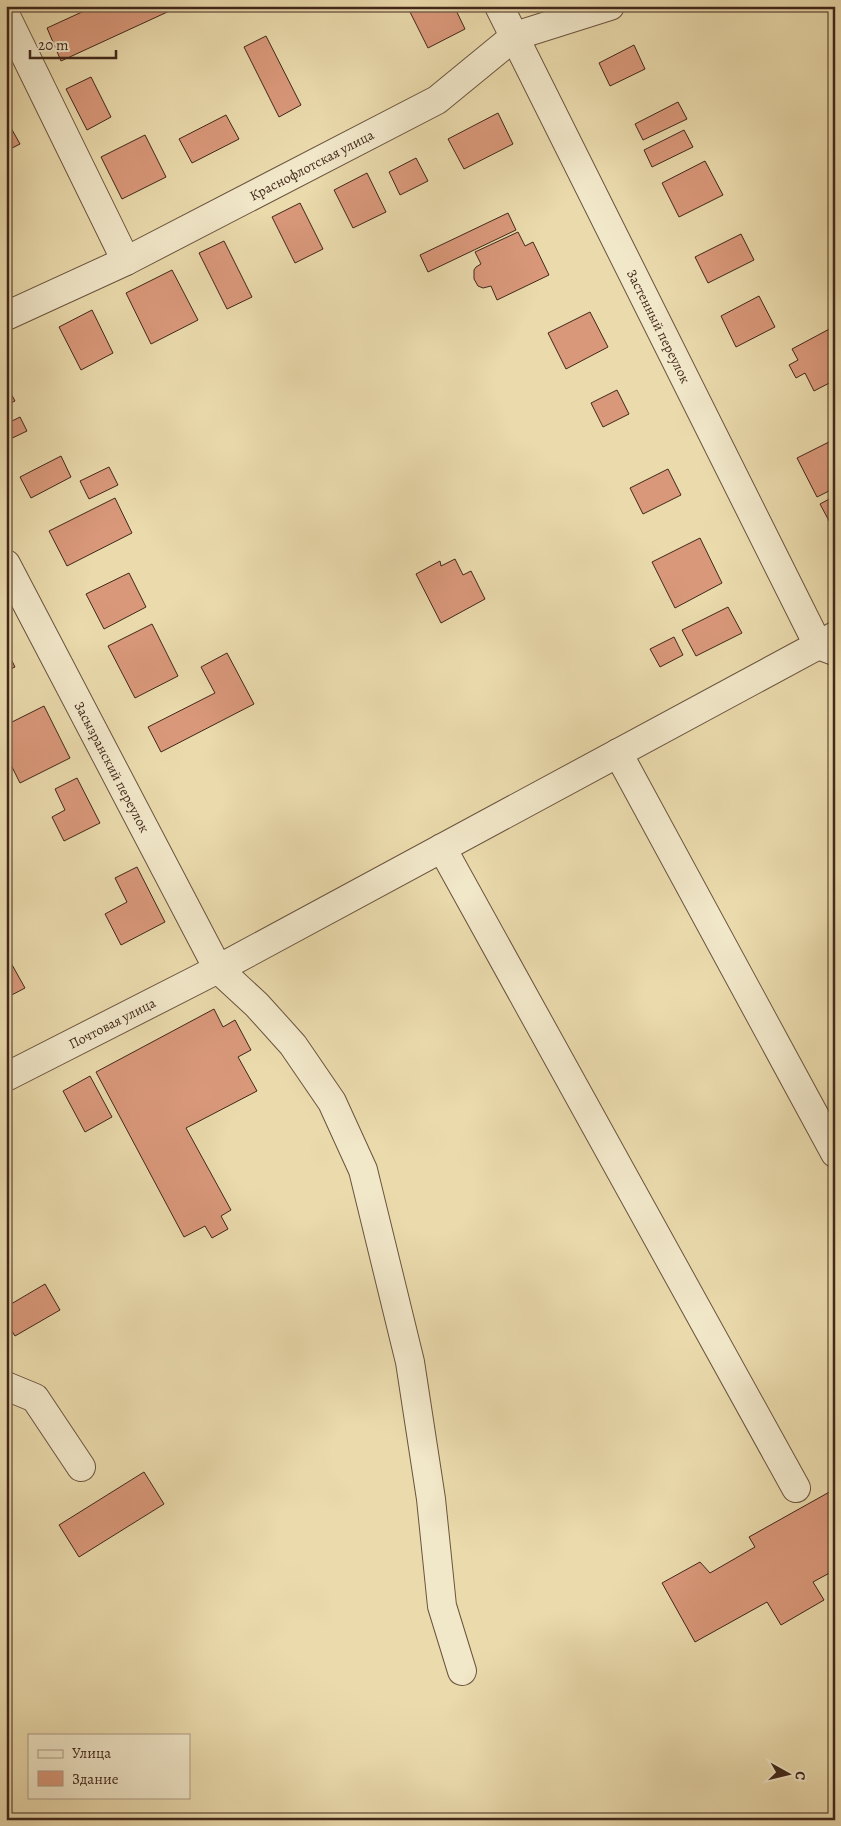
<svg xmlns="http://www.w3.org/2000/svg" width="841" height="1826" viewBox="0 0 841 1826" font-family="Alegreya,serif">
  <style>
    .building { fill: #d9987a; stroke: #40271a }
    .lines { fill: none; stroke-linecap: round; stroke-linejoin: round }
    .minor-casing { stroke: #6a543e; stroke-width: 30 }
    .minor { stroke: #f1e7c9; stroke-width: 28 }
    .labels { text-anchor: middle; stroke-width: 5; stroke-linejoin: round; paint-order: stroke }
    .street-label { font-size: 14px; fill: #40271a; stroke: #f1e7c9 }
  </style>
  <rect width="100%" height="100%" fill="#eadaac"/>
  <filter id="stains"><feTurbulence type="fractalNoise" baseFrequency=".004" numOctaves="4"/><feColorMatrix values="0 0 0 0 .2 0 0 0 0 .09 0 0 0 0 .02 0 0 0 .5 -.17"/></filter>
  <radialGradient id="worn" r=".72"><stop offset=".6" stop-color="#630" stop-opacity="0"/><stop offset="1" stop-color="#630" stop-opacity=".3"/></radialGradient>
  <!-- building -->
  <path class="building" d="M95,6H175L176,8L61,61L47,28Z
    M407,6H454L465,29L428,48Z
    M266,36L301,105L279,117L244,47Z
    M634,45L645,69L610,86L599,63Z
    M91,77L111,117L87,130L66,89Z
    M678,102L687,119L643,140L635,124Z
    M498,113L513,144L464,169L448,139Z
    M226,115L239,139L192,163L179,139Z
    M6,119L20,144L6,151Z
    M684,130L693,147L652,167L644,150Z
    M145,135L166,177L122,199L101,157Z
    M416,158L428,181L400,195L389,172Z
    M705,161L723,195L679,217L662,183Z
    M367,173L386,212L353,228L334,190Z
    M300,203L323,249L295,263L272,217Z
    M508,213L516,230L428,272L420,255Z
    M6,223L11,232L6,235Z
    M518,232L525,246L533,242L549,275L497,300L491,286L483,288L478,286L474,279V270L476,267L481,264L475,252Z
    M741,234L754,260L708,283L695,257Z
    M224,241L252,297L227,309L199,253Z
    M172,270L198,320L151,344L126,293Z
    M759,296L775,327L736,347L721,316Z
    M92,310L113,353L81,370L59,327Z
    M590,312L608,347L566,369L548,333Z
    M835,326V380L814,391L805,373L796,378L789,365L798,360L792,349Z
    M6,384L15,401L6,405Z
    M617,390L629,414L603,427L591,403Z
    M20,417L27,431L6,441V424Z
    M835,439V488L817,497L797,458Z
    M61,456L71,477L31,498L20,477Z
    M109,467L118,485L89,499L80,481Z
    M668,469L681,495L643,514L630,488Z
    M835,496V532L820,504Z
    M115,498L132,533L67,566L49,531Z
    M700,538L722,583L675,608L652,562Z
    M455,559L463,575L471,571L485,599L441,623L416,574L440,561L441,566Z
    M129,573L146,607L104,629L86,594Z
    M728,607L742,633L696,656L682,630Z
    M152,624L178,676L135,698L108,646Z
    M674,637L683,655L660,667L650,649Z
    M6,649L15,667L6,671Z
    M227,653L254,704L161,752L148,727L215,693L201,667Z
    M44,706L70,758L20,783L6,755V725Z
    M77,778L100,823L64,841L52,817L65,810L55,789Z
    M137,867L165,922L121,945L105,914L127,902L115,878Z
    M6,954L25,988L6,998Z
    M214,1009L223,1027L235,1020L251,1050L238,1057L257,1091L186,1128L231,1210L221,1216L228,1229L212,1238L205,1226L184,1237L96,1072Z
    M90,1076L112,1117L85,1132L63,1091Z
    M45,1284L60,1310L15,1336L6,1322V1307Z
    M144,1472L164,1504L79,1557L59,1525Z
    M833,1490L835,1493V1570L813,1582L824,1600L781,1625L767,1602L695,1642L662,1583L700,1562L710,1573L755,1547L749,1537Z"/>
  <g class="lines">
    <defs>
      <g id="minor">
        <path id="s1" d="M499,6L818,645L834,651"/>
        <path d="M6,16L126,261"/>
        <path id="s2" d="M6,316L126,261L437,100L515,36L610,6"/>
        <path id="s3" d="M6,564L218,969L257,1005L293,1045L332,1102L363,1170L410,1362L431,1499L442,1606L462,1671"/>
        <path d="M618,753L835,1153"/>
        <path d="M442,848L796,1488"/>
        <path id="s4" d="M6,1077L218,969L835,636"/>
        <path d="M6,1386L35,1398L81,1467"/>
      </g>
    </defs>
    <!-- minor casing -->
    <use href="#minor" class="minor-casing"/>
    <!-- minor -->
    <use href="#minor" class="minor"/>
  </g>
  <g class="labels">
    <!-- street labels -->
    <g class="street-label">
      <text dy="5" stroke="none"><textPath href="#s2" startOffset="341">Краснофлотская улица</textPath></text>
      <text dy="5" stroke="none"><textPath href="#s1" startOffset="358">Застенный переулок</textPath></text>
      <text dy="5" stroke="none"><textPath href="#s3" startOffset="229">Засызранский переулок</textPath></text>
      <text dy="5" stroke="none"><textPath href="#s4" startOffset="119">Почтовая улица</textPath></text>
    </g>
  </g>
  <!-- margin -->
  <rect width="841" height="1826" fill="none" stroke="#eadaac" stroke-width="25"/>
  <rect x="8" y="8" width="826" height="1811" fill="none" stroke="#40271a" stroke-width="2.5"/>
  <rect x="12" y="12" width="816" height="1801" fill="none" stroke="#40271a"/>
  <!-- legend -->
  <rect x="28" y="1734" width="162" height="65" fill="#f1e7c9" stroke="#aa9a83"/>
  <rect x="38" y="1750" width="25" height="8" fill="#f1e7c9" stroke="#aa9a83"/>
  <text x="72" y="1758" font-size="15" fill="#40271a">Улица</text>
  <rect x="38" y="1771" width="25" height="15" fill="#d9987a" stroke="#aa9a83"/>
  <text x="72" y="1784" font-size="15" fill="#40271a">Здание</text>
  <!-- north arrow -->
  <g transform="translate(788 1774) rotate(98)" stroke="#f1e7c9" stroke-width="4" paint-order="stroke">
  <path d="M0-4L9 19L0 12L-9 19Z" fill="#40271a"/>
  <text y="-8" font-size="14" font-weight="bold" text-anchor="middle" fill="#40271a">С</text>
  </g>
  <!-- scale -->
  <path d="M30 50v8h86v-8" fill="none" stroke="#40271a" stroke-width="2.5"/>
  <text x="38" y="50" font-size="15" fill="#40271a" stroke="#f1e7c9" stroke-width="4" paint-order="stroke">20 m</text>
  <rect width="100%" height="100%" filter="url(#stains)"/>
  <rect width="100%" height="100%" fill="url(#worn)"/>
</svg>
